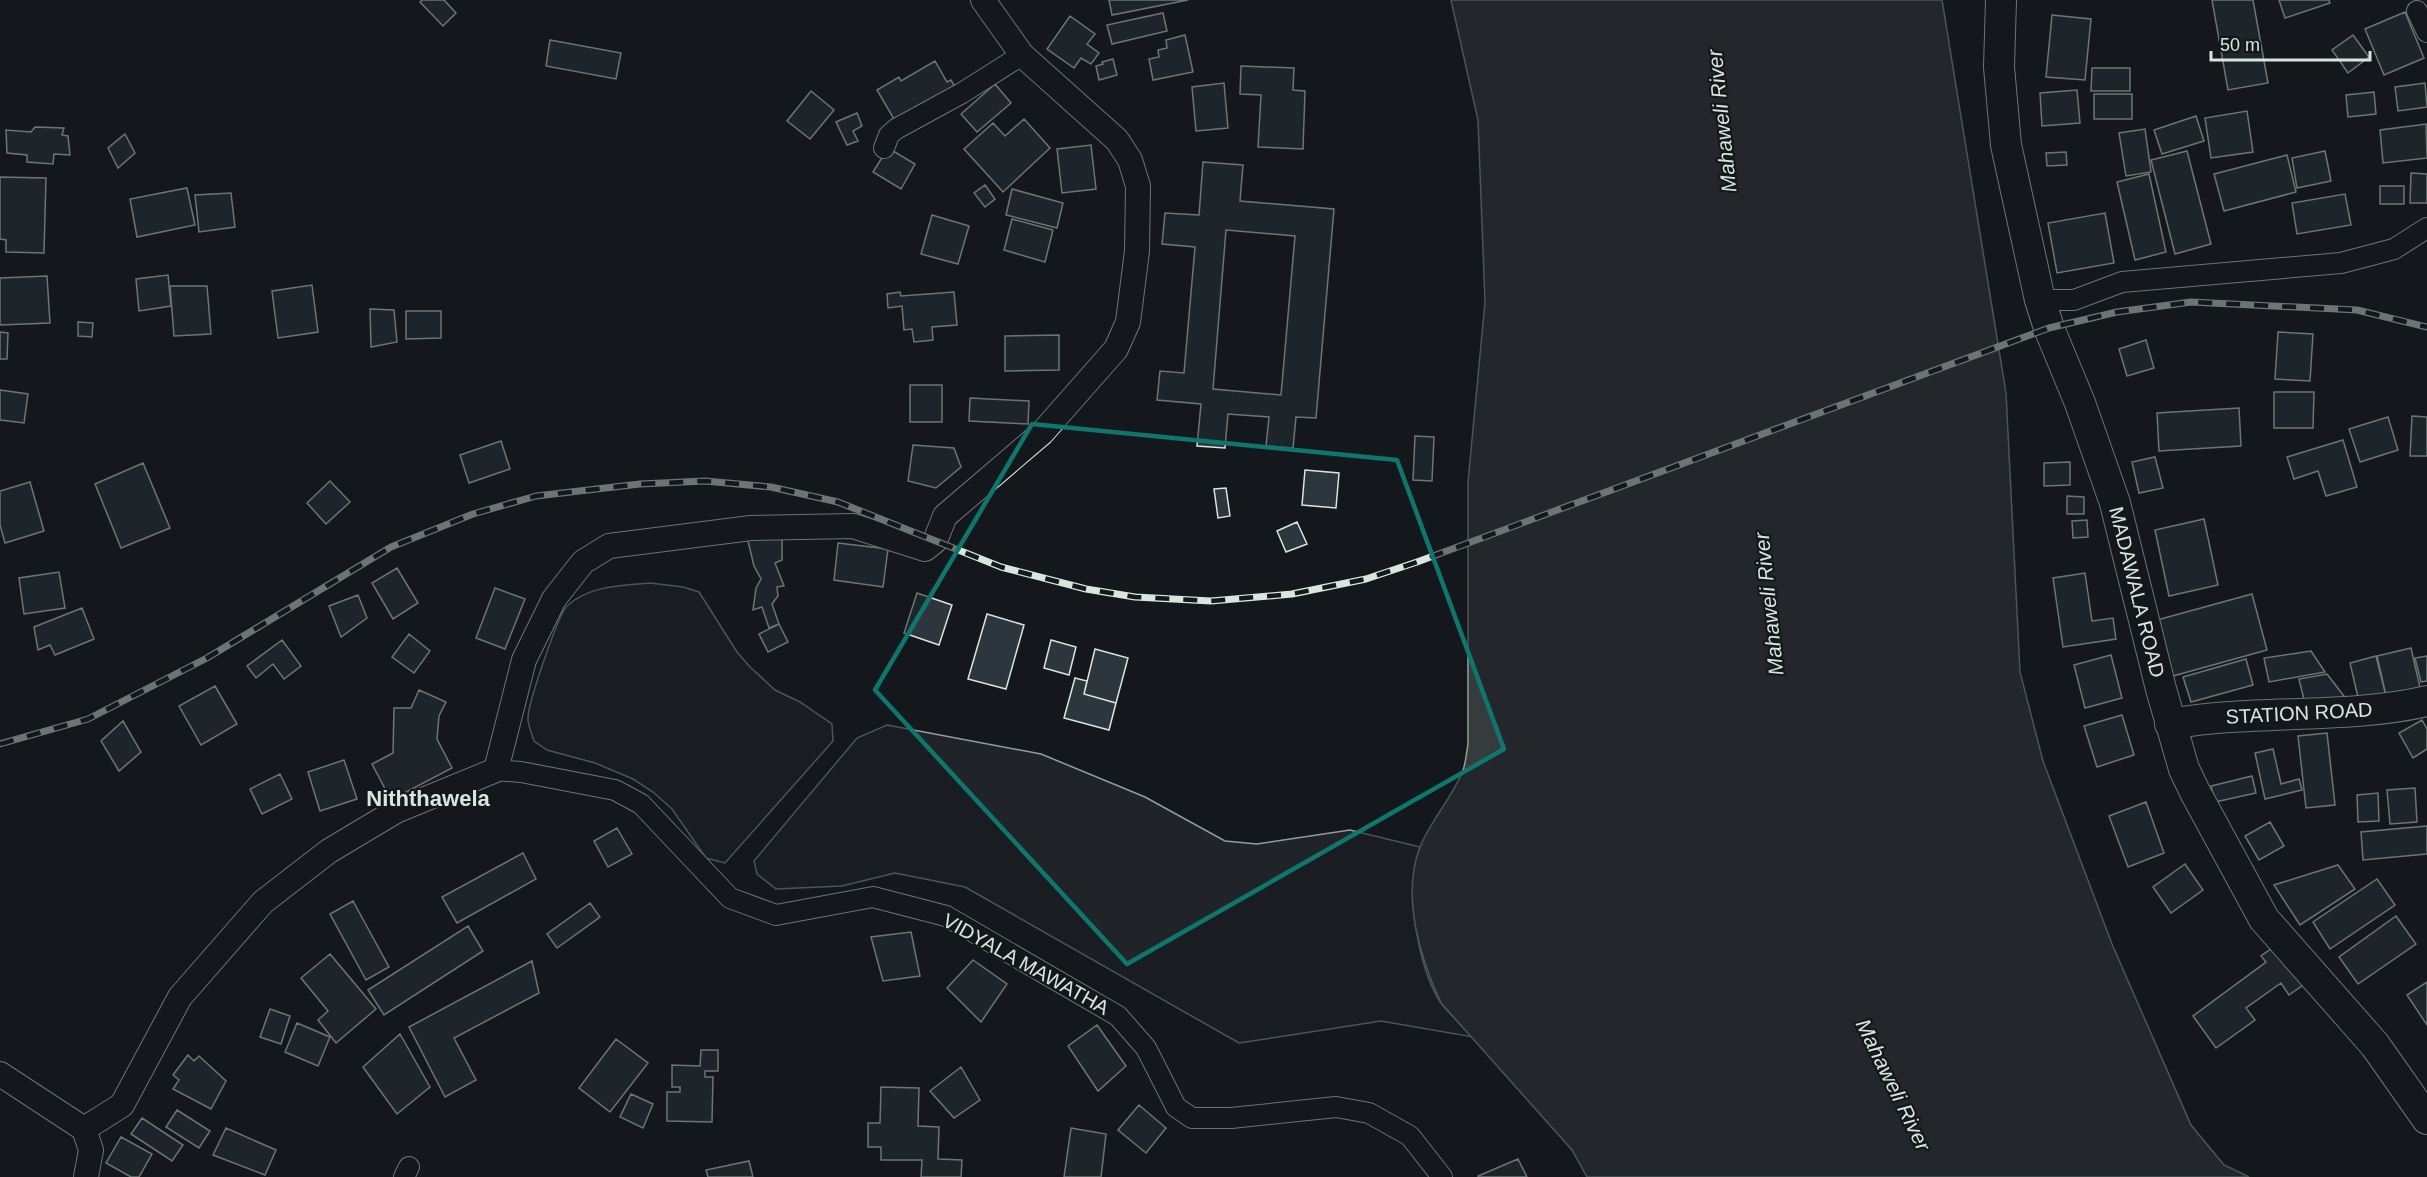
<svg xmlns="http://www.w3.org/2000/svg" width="2427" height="1177" viewBox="0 0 2427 1177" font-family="Arial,sans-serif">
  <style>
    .green { fill: #202428; stroke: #939e99; stroke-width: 1.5 }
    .water { fill: #363b3e; stroke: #939e99; stroke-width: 1.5 }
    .building { fill: #2c363c; stroke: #d8e6dc; stroke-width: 1.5; fill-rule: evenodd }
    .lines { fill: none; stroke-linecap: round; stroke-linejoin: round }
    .minor-casing { stroke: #d8e6dc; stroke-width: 22 }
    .tertiary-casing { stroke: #d8e6dc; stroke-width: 26 }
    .primary-casing { stroke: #d8e6dc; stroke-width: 32 }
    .minor { stroke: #14181c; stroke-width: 20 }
    .tertiary { stroke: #14181c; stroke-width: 24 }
    .primary { stroke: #14181c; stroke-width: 30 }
    .rail-casing { stroke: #d8e6dc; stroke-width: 7 }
    .rail { stroke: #14181c; stroke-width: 4.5; stroke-dasharray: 14; stroke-linecap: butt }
    .marked { fill: none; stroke: #0f766e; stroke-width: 4.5; stroke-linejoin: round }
    .labels { text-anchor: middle; stroke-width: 4.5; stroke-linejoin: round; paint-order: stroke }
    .street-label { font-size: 20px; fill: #d8e6dc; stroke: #14181c }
    .water-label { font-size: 21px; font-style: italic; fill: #d8e6dc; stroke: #14181c }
    .quarter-label { font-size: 22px; font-weight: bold; fill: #d8e6dc; stroke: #14181c }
  </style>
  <rect width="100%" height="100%" fill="#14181c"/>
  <!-- green -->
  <path class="green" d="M650,583L683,587L699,592L737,652L750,667L775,690L800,702L832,724L833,741L725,863L706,858L672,809L653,792L633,779L595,763L547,750L534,741C532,734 528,726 528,719C527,706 558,615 567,606C588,586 622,585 650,583Z
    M887,725L1041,754L1145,797L1225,841L1257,844L1350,830L1420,847C1418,856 1415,865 1414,874C1409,909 1421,974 1441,1003C1450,1015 1463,1026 1473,1037L1381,1021L1239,1043L965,887L895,873L842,886L776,889L757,874L754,861L857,738Z"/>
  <!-- water -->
  <path class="water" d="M1451,0H1942L2006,393L2020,672L2043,761L2112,944L2191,1125L2224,1165L2249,1177H1587L1572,1150L1441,1003C1420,958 1401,896 1420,847C1430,822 1450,800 1461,775C1466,766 1466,754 1468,744V482L1485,302L1478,120Z"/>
  <!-- building -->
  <path class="building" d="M422,0H444L456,13L443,26L420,2Z
    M1109,0H1188L1112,15Z
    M2212,0H2253L2268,83L2228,90Z
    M2279,0H2329L2330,3L2285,18Z
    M2405,12L2424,58L2384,75L2365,29Z
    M1163,13L1167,31L1112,44L1107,25Z
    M2052,15L2091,19L2085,80L2046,77Z
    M1070,16L1095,34L1087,44L1099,53L1091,64L1081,58L1074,68L1047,49Z
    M1185,35L1193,72L1153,80L1149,59L1159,57L1158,50L1167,48L1166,40Z
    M2353,35L2369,57L2348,73L2332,50Z
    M550,40L621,53L616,79L546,66Z
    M1113,59L1117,75L1099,80L1096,66L1103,64L1102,62Z
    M935,61L947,82L951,80L958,92L898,126L877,90L899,77L901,81Z
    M1241,66L1294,68L1293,90L1305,91L1303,149L1258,147L1261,95L1240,94Z
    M2092,68H2130V91H2091Z
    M1224,83L1228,128L1196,131L1192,87Z
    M2425,83L2427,107L2398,111L2395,87Z
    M995,84L1011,103L977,132L961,114Z
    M2077,90L2080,123L2042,126L2040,93Z
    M811,91L834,110L810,139L787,121Z
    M2374,92L2376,114L2348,117L2346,95Z
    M2094,94H2132V119H2094Z
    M2247,111L2253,152L2211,158L2205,118Z
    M857,113L862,126L853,131L858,141L847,145L836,122Z
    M2196,116L2204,141L2162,154L2154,130Z
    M1024,119L1050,148L1003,192L964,149L993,123L1005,136Z
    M2426,124L2427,158L2383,163L2380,130Z
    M35,127L64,128L62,135L68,136L70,155L54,154L53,164L27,162V155L7,153L6,130L31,132Z
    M2145,129L2151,172L2126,176L2119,133Z
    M125,134L135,153L118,168L108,148Z
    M1091,145L1096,189L1062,193L1057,149Z
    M888,148L915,164L901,189L873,172Z
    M2187,151L2211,244L2175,254L2151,160Z
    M2325,151L2331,181L2297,188L2292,158Z
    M2066,152L2067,165L2047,166L2046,153Z
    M2287,155L2296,192L2224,211L2214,174Z
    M1203,162L1243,165L1240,201L1334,209L1316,418L1296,417L1293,448L1266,446L1269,417L1228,414L1225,448L1197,446L1201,404L1157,400L1160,371L1184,373L1195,247L1162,244L1165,213L1199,215ZM1226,230L1295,236L1281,395L1213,389Z
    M2411,173L2427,174V203H2410Z
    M2149,174L2166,252L2135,260L2117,182Z
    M0,177L46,178L44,253L6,252V240L0,239Z
    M985,185L995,199L985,207L974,193Z
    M2380,186H2404V204H2380Z
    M187,188L195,225L137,237L130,199Z
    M1012,189L1063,203L1057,228L1006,215Z
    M231,193L235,227L199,232L195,195Z
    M2345,194L2351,225L2297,234L2292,203Z
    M2105,213L2114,263L2057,273L2048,223Z
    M932,215L969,226L958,264L921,254Z
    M1012,219L1053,230L1045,262L1004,250Z
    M168,275L171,306L139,311L136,279Z
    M47,276L50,323L0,325V278Z
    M312,285L318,332L278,338L272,291Z
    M170,286H207L211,334L174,336Z
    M900,292L901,296L954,292L957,325L932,327L933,340L914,342L912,329L904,330L902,306L888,308L887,294Z
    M370,309L394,310L397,342L371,347Z
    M406,311H441V338L406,339Z
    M78,322L93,323L92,337L78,336Z
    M0,332L8,333L7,359H0Z
    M2278,332L2313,334L2310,381L2275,379Z
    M1059,335V370L1005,371V336Z
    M2146,340L2154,368L2127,376L2119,349Z
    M910,385H942V422H910Z
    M0,390L28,394L24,423L0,420Z
    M2274,392H2314L2313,428H2274Z
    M970,398L1029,401L1028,424L969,421Z
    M2239,408L2241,446L2159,451L2157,413Z
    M2412,416L2427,417V456H2410Z
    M2388,417L2398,450L2360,462L2349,429Z
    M1415,436L1434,437L1432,481L1413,480Z
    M2343,440L2357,487L2326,496L2318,471L2294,479L2287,457Z
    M501,441L510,469L469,483L460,455Z
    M913,445L954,448L961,467L936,488L908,481Z
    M2155,457L2163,488L2139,493L2132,462Z
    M2070,462V485L2044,486V463Z
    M143,463L170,528L121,548L95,484Z
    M1305,470L1339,473L1336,508L1302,505Z
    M330,481L350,502L326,524L307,503Z
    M30,482L44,531L5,543L0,525V491Z
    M1226,488L1230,516L1218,518L1214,489Z
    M2067,496L2084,497V514H2067Z
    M2204,519L2218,585L2169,596L2155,530Z
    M2087,520L2088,537L2073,538L2072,521Z
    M1297,522L1307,544L1286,552L1277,531Z
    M782,536V560L775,563L784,586L777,587L778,596L772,604L779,624L769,628L762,607L753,610L756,588L761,579L754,566L747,537Z
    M838,543L888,549L883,587L834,580Z
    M397,568L418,603L393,619L372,583Z
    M59,572L65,608L24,614L19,578Z
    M2085,573L2092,621L2113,618L2116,639L2063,647L2053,578Z
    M495,588L525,599L505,649L476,638Z
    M917,593L952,605L939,645L904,633Z
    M2252,594L2267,650L2173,676L2157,620Z
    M358,595L367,618L341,637L329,606Z
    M82,608L94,639L55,655L50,645L38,650L34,627Z
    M987,614L1024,625L1006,689L968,679Z
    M779,624L788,642L768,652L759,634Z
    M409,634L430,651L414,673L392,657Z
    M282,640L301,666L284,679L273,664L256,678L247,666Z
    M1051,640L1076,647L1069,675L1044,668Z
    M2411,648L2421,692L2387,700L2377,656Z
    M1095,649L1128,658L1116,703L1084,694Z
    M2311,651L2325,672L2269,682L2264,658Z
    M2111,655L2122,698L2085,708L2074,665Z
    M2376,656L2387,700L2360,706L2350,663Z
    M2427,656V681L2421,682L2415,658Z
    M2246,659L2253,685L2191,702L2183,677Z
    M2327,674L2350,704L2306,708L2299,679Z
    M1075,678L1087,681L1084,694L1116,703L1109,730L1064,718Z
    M215,686L237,724L201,745L179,706Z
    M419,690L446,702L439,716L437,739L452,768L391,800L372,764L393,753L394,708H411Z
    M2122,715L2134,755L2097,767L2084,726Z
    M2422,720L2427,729V749L2413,758L2399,733Z
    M123,721L141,752L119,771L101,741Z
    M2327,733L2335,805L2306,808L2298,736Z
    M2273,749L2281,784L2299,779L2302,790L2265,799L2255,753Z
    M344,760L357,799L320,811L308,772Z
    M280,774L292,799L262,814L250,789Z
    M2252,776L2256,793L2215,802L2211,786Z
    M2415,788L2417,822L2390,824L2387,790Z
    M2378,793L2379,821L2358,822L2357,795Z
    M2146,802L2164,853L2128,867L2109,816Z
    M2270,822L2284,846L2259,860L2245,836Z
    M2427,826V854L2363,860L2361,832Z
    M617,828L632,854L608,867L594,841Z
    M523,853L536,879L457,923L442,897Z
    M2185,864L2203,890L2171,913L2153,887Z
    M2338,865L2355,889L2300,925L2274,885Z
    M2377,879L2395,905L2330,949L2313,922Z
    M353,901L389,967L366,980L330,914Z
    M590,903L600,917L557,948L547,934Z
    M2396,916L2416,944L2358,984L2339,957Z
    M468,926L483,951L384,1015L368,990Z
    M911,932L920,976L883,981L871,937Z
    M2275,946L2303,985L2289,995L2281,983L2246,1008L2255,1020L2216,1048L2193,1016L2266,962L2261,956Z
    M330,954L376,1009L336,1043L318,1020L328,1011L301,978Z
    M973,960L1007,984L981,1022L947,988Z
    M532,961L539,993L454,1038L476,1080L445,1097L409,1027Z
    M2427,982V1025L2407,995Z
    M270,1009L290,1016L281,1044L260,1037Z
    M297,1023L330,1037L318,1066L285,1052Z
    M1097,1025L1126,1066L1098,1091L1068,1046Z
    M400,1034L430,1087L397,1114L363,1067Z
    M616,1039L648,1063L610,1112L579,1088Z
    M701,1050H718V1071H705V1077H713L712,1122L667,1121V1092H680V1087H672V1065L700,1066Z
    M188,1055L194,1061L199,1056L226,1081L211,1109L173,1089L179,1080L173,1075Z
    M961,1067L980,1100L954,1118L930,1091Z
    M881,1087L919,1088L918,1126L939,1127L938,1159L962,1160L961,1177H921L922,1160H881V1147H868V1123H880Z
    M631,1094L653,1104L643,1128L620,1117Z
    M1139,1105L1166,1128L1146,1153L1118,1130Z
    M177,1110L210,1131L199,1148L166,1127Z
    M142,1118L183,1145L172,1161L131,1134Z
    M226,1128L276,1150L265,1175L213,1155Z
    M1071,1128L1106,1134L1101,1177H1064Z
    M121,1137L152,1154L139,1177H131L106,1163Z
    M1518,1159L1527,1177H1478V1176Z
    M749,1161L753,1177H708L706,1170Z"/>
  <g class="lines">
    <defs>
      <path id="minor" d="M2417,11L2427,32
        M884,148L889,135L896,129L962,93L1022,55
        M2040,300H2074L2122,282L2341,263L2394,249L2427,228
        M496,770L521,772L615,790L641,804L730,898L776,915L873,897L946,916L1118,1016L1146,1048L1176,1107L1192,1118H1231L1336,1107L1369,1113L1410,1136L1442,1177
        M404,1177L409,1167"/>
      <path id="tertiary" d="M0,1074L84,1129
        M84,1129L122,1105L180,997L263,902L329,851L396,811L496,770L524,660L554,599L583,562L609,546L751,528L853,526L925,549L935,541L945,516L1042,433L1116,349L1128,322L1137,251L1138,186L1130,160L1117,140L1022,55L983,0
        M84,1129L91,1150L86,1177"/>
      <path id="primary" d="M2001,0L1999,67L2006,145L2040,300L2049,328L2080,403L2115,503L2161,689L2184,769L2195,792L2264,919L2375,1045L2427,1119
        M2170,724C2255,709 2344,720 2427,701"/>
    </defs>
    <!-- minor casing -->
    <use href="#minor" class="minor-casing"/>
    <!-- tertiary casing -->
    <use href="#tertiary" class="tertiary-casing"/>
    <!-- primary casing -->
    <use href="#primary" class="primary-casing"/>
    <!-- minor -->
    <use href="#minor" class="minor"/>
    <!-- tertiary -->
    <use href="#tertiary" class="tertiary"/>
    <!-- primary -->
    <use href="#primary" class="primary"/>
    <defs>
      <path id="rail" d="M0,744L88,719L207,658L391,547L473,514L536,496L640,484L705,481L771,487L838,502L1001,567L1086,589L1135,597L1211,601L1292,594L1366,579L1417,562L2049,328L2117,312L2191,302L2357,310L2427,327"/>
    </defs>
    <!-- rail casing -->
    <use href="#rail" class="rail-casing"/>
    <!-- rail -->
    <use href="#rail" class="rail"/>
  </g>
  <!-- marked area -->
  <path d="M0 0H2427V1177H0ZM1032,424L1397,460L1504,749L1127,964L875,690Z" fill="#14181c" fill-opacity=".55" fill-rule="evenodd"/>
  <path class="marked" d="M1032,424L1397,460L1504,749L1127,964L875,690Z"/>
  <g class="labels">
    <!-- street labels -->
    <g class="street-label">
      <text transform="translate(2137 592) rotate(76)" y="7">MADAWALA ROAD</text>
      <text transform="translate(2299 713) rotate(-3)" y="7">STATION ROAD</text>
      <text transform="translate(1026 964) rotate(29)" y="7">VIDYALA MAWATHA</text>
    </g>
    <!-- water labels -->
    <g class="water-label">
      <text transform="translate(1722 121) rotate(-96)" y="7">Mahaweli River</text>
      <text transform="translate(1769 604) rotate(-96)" y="7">Mahaweli River</text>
      <text transform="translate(1893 1085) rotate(64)" y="7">Mahaweli River</text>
    </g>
    <!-- quarter labels -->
    <g class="quarter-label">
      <text x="428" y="806">Niththawela</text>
    </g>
  </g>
  <!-- scale -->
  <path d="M2211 51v9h159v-9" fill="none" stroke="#d8e6dc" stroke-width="3"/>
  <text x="2220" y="51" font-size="18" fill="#d8e6dc" stroke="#14181c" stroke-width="4.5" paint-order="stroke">50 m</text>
</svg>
